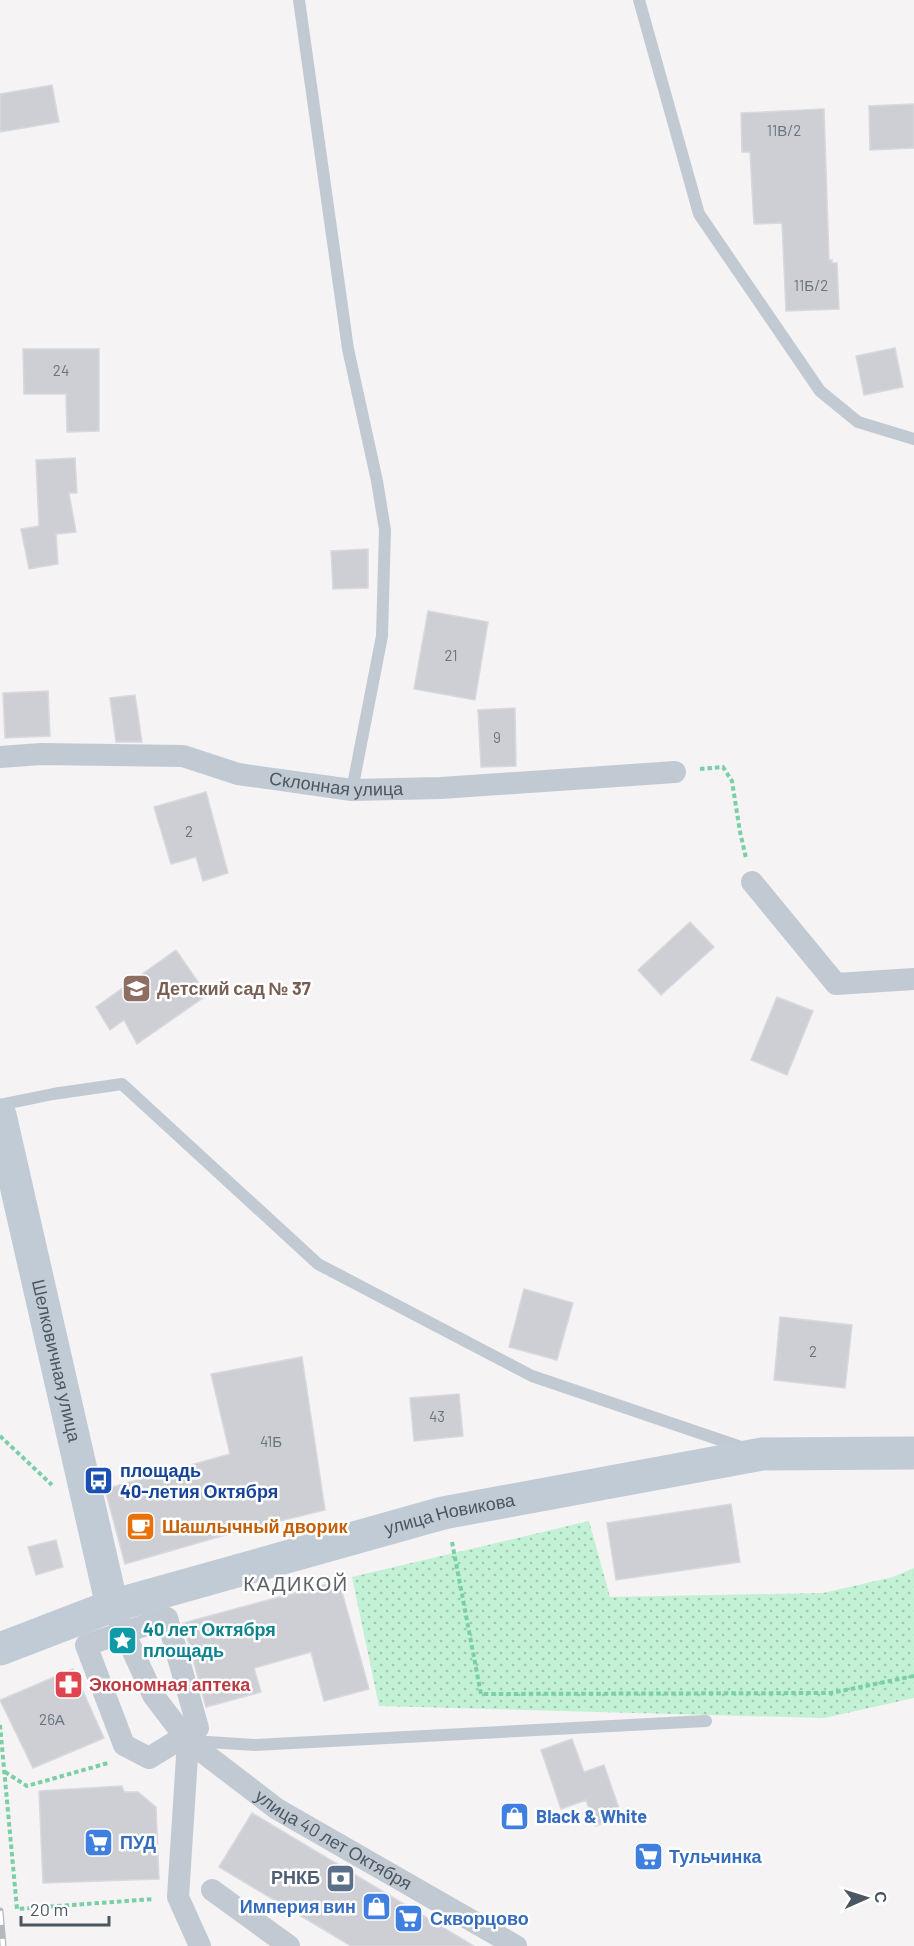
<svg xmlns="http://www.w3.org/2000/svg" width="914" height="1946" viewBox="0 0 914 1946" font-family="Barlow,sans-serif">
  <style>
    .park { fill: url(#park-dots) }
    .building { fill: #cdcfd5; stroke: #d7d9de; stroke-width: 1.5 }
    .lines { fill: none; stroke-linecap: round; stroke-linejoin: round }
    .path { stroke: #7ad0a6; stroke-width: 4; stroke-dasharray: 4.5 3; stroke-linecap: butt }
    .lane { stroke: #c1cad2; stroke-width: 12 }
    .street { stroke: #c1cad2; stroke-width: 22 }
    .secondary { stroke: #c1cbd6; stroke-width: 33 }
    .rail-casing { stroke: #b5b8bd; stroke-width: 7 }
    .rail { stroke: #fff; stroke-width: 4.5; stroke-dasharray: 14; stroke-linecap: butt }
    .labels { text-anchor: middle; stroke-width: 5; stroke-linejoin: round; paint-order: stroke }
    .number-label { font-size: 15px; fill: #6b747e }
    .street-label { font-size: 18px; fill: #4a5661; stroke: #fff }
    .education-label { font-size: 18px; font-weight: bold; fill: #785e54; stroke: #fff; text-anchor: start }
    .transit-label { font-size: 18px; font-weight: bold; fill: #164399; stroke: #fff; text-anchor: start }
    .food-label { font-size: 18px; font-weight: bold; fill: #c56008; stroke: #fff; text-anchor: start }
    .culture-label { font-size: 18px; font-weight: bold; fill: #0d838f; stroke: #fff; text-anchor: start }
    .health-label { font-size: 18px; font-weight: bold; fill: #be3a42; stroke: #fff; text-anchor: start }
    .shop-label { font-size: 18px; font-weight: bold; fill: #366cbe; stroke: #fff; text-anchor: start }
    .service-label { font-size: 18px; font-weight: bold; fill: #4e5e75; stroke: #fff; text-anchor: end }
    .neighbourhood-label { font-size: 20px; letter-spacing: 1.5px; fill: #5f6368; stroke: #fff }
  </style>
  <defs>
    <pattern id="park-dots" width="8" height="8" patternUnits="userSpaceOnUse" patternTransform="scale(1.5)"><rect width="8" height="8" fill="#c3f1d5"/><path d="M2 2h.1M6 6h.1" fill="none" stroke="#a0c6b0" stroke-width="1.8" stroke-linecap="round"/></pattern>
  </defs>
  <rect width="100%" height="100%" fill="#f5f3f3"/>
  <!-- park -->
  <path class="park" d="M589,1521L610,1597L823,1593L893,1577L914,1568V1698L824,1718L379,1706L352,1577Z"/>
  <!-- building -->
  <path class="building" d="M52,85L59,122L0,132V94Z
    M914,104V148L870,150L869,106Z
    M824,109L829,260H832V263H837L839,309L786,311L782,223L754,224L750,152H742L741,113Z
    M895,348L903,387L864,395L856,356Z
    M23,349H99V431L67,432L66,394H24Z
    M75,458L77,493H69L76,532L56,534L58,564L29,569L21,529L39,526L36,460Z
    M368,549V588L333,589L331,551Z
    M428,611L488,622L475,700L414,689Z
    M48,691L50,736L5,738L3,693Z
    M135,695L142,742H116L110,698Z
    M515,708L516,766L481,767L478,710Z
    M206,792L228,873L203,881L196,857L171,864L154,807Z
    M690,922L714,947L661,995L638,970Z
    M176,950L207,995L137,1044L124,1020L110,1030L96,1007Z
    M777,997L813,1011L787,1075L751,1060Z
    M524,1289L573,1303L557,1360L509,1347Z
    M780,1317L852,1325L845,1388L774,1380Z
    M302,1357L325,1510L239,1531L125,1564L105,1489L230,1454L211,1374Z
    M459,1394L463,1436L414,1441L410,1398Z
    M731,1504L740,1562L616,1580L607,1523Z
    M56,1540L63,1567L36,1575L28,1547Z
    M339,1581L369,1689L324,1701L311,1652L254,1668L261,1692L206,1707L183,1623Z
    M73,1669L104,1738L33,1768L0,1700Z
    M572,1739L584,1772L604,1765L622,1817L595,1826L586,1800L561,1809L541,1750Z
    M122,1786L124,1792H138L156,1807L159,1879L43,1883L39,1791Z
    M252,1813L474,1946H351L219,1867Z"/>
  <g class="lines">
    <!-- path -->
    <path class="path" d="M700,769L723,767L732,781L740,832L746,858
      M0,1436L52,1485
      M452,1542L481,1694L831,1693L914,1676
      M0,1725L17,1909L154,1899
      M5,1772L27,1786L108,1763"/>
    <!-- lane -->
    <path class="lane" d="M299,0L348,349L377,481L385,530L382,636L352,790
      M639,0L699,214L820,391L858,422L914,439
      M0,1105L53,1094L122,1084L318,1264L532,1376L744,1448
      M192,1741L255,1745L706,1721"/>
    <!-- street -->
    <g class="street">
      <path id="s1" d="M0,757L41,754L183,756L238,774L352,790L441,788L675,772"/>
      <path d="M752,882L836,984L914,979"/>
      <path id="s2" d="M112,1606L153,1695L188,1741L277,1809L516,1946"/>
      <path d="M167,1618L198,1728L149,1758L124,1745L86,1645Z"/>
      <path d="M188,1741L178,1897L200,1946"/>
      <path d="M212,1890L289,1946"/>
    </g>
    <!-- secondary -->
    <g class="secondary">
      <path id="s3" d="M0,1115L112,1606"/>
      <path id="s4" d="M0,1649L112,1606L443,1513L762,1454L914,1453"/>
    </g>
    <defs>
      <path id="rail" d="M0,1911L3,1946"/>
    </defs>
    <!-- rail casing -->
    <use href="#rail" class="rail-casing"/>
    <!-- rail -->
    <use href="#rail" class="rail"/>
  </g>
  <!-- icons -->
  <defs>
    <symbol id="school-square" viewBox="-11 -11 22 22"><rect x="-9" y="-9" width="18" height="18" rx="4" fill="#8d6e63" stroke="#fff"/><path d="M0-5L7-2L0 1L-7-2ZM-4 1L0 2.5L4 1V4Q0 6-4 4Z" fill="#fff"/></symbol>
    <symbol id="bus-square" viewBox="-11 -11 22 22"><rect x="-9" y="-9" width="18" height="18" rx="4" fill="#1a4fb4" stroke="#fff"/><path d="M-5-6H5V4H4V6H2V4H-2V6H-4V4H-5ZM-3.5-4V0h7V-4ZM-3.5 1.2v1.5H-2V1.2ZM2 1.2v1.5H3.5V1.2Z" fill="#fff"/></symbol>
    <symbol id="cafe-square" viewBox="-11 -11 22 22"><rect x="-9" y="-9" width="18" height="18" rx="4" fill="#e8710a" stroke="#fff"/><path d="M-5.5-4.5H6V0H3Q3 3.5 0 3.5H-2.5Q-5.5 3.5-5.5 0ZM3-3.2v2h1.7v-2ZM-6 4.5H4V6H-6Z" fill="#fff"/></symbol>
    <symbol id="sight-square" viewBox="-11 -11 22 22"><rect x="-9" y="-9" width="18" height="18" rx="4" fill="#0f9aa8" stroke="#fff"/><path d="M0-6L1.8-2.2L6-1.7L2.9 1.2L3.7 5.4L0 3.3L-3.7 5.4L-2.9 1.2L-6-1.7L-1.8-2.2Z" fill="#fff"/></symbol>
    <symbol id="pharmacy-square" viewBox="-11 -11 22 22"><rect x="-9" y="-9" width="18" height="18" rx="4" fill="#e0444e" stroke="#fff"/><path d="M-2-6h4v4h4v4h-4v4h-4v-4h-4v-4h4Z" fill="#fff"/></symbol>
    <symbol id="shop-square" viewBox="-11 -11 22 22"><rect x="-9" y="-9" width="18" height="18" rx="4" fill="#3f7fe0" stroke="#fff"/><path d="M-5-2.5h2.3a2.7 3.5 0 0 1 5.4 0H5L5.5 6h-11ZM-1.5-2.5h3a1.5 2.3 0 0 0-3 0Z" fill="#fff"/></symbol>
    <symbol id="supermarket-square" viewBox="-11 -11 22 22"><rect x="-9" y="-9" width="18" height="18" rx="4" fill="#3f7fe0" stroke="#fff"/><path d="M-6-5.5h2.5l.6 2H6L4.5 2H-2.5L-4.4-4H-6ZM-1.5 3.2a1.3 1.3 0 1 0 .1 0ZM3 3.2a1.3 1.3 0 1 0 .1 0Z" fill="#fff"/></symbol>
    <symbol id="bank-square" viewBox="-11 -11 22 22"><rect x="-9" y="-9" width="18" height="18" rx="4" fill="#5c6f8a" stroke="#fff"/><path d="M-6-4H6V4H-6ZM0-2.3a2.3 2.3 0 1 0 0 4.6a2.3 2.3 0 1 0 0-4.6Z" fill="#fff"/></symbol>
  </defs>
  <g fill-rule="evenodd">
    <use href="#school-square" x="120" y="972" width="33" height="33"/>
    <use href="#bus-square" x="82" y="1464" width="33" height="33"/>
    <use href="#cafe-square" x="124" y="1510" width="33" height="33"/>
    <use href="#sight-square" x="106" y="1624" width="33" height="33"/>
    <use href="#pharmacy-square" x="52" y="1668" width="33" height="33"/>
    <use href="#shop-square" x="498" y="1800" width="33" height="33"/>
    <use href="#supermarket-square" x="82" y="1826" width="33" height="33"/>
    <use href="#supermarket-square" x="632" y="1840" width="33" height="33"/>
    <use href="#bank-square" x="324" y="1862" width="33" height="33"/>
    <use href="#shop-square" x="360" y="1890" width="33" height="33"/>
    <use href="#supermarket-square" x="392" y="1902" width="33" height="33"/>
  </g>
  <g class="labels">
    <!-- number labels -->
    <g class="number-label">
      <text x="784" y="136">11В/2</text>
      <text x="811" y="291">11Б/2</text>
      <text x="61" y="376">24</text>
      <text x="451" y="661">21</text>
      <text x="497" y="743">9</text>
      <text x="189" y="837">2</text>
      <text x="813" y="1357">2</text>
      <text x="437" y="1422">43</text>
      <text x="271" y="1447">41Б</text>
      <text x="52" y="1725">26А</text>
    </g>
    <!-- street labels -->
    <g class="street-label">
      <text dy="6" stroke="none"><textPath href="#s1" startOffset="340">Склонная улица</textPath></text>
      <text dy="6" stroke="none"><textPath href="#s3" startOffset="252">Шелковичная улица</textPath></text>
      <text dy="6" stroke="none"><textPath href="#s4" startOffset="470">улица Новикова</textPath></text>
      <text dy="6" stroke="none"><textPath href="#s2" startOffset="332">улица 40 лет Октября</textPath></text>
    </g>
    <!-- education labels -->
    <g class="education-label">
      <text x="157" y="995">Детский сад № 37</text>
    </g>
    <!-- transit labels -->
    <g class="transit-label">
      <text x="120" y="1477">площадь<tspan x="120" dy="21">40-летия Октября</tspan></text>
    </g>
    <!-- food labels -->
    <g class="food-label">
      <text x="162" y="1533">Шашлычный дворик</text>
    </g>
    <!-- culture labels -->
    <g class="culture-label">
      <text x="143" y="1636">40 лет Октября<tspan x="143" dy="21">площадь</tspan></text>
    </g>
    <!-- health labels -->
    <g class="health-label">
      <text x="89" y="1691">Экономная аптека</text>
    </g>
    <!-- shop labels -->
    <g class="shop-label">
      <text x="536" y="1823">Black &amp; White</text>
      <text x="120" y="1849">ПУД</text>
      <text x="669" y="1863">Тульчинка</text>
      <text x="356" y="1913" text-anchor="end">Империя вин</text>
      <text x="430" y="1925">Скворцово</text>
    </g>
    <!-- service labels -->
    <g class="service-label">
      <text x="320" y="1884">РНКБ</text>
    </g>
    <!-- neighbourhood labels -->
    <g class="neighbourhood-label">
      <text x="296" y="1591">КАДИКОЙ</text>
    </g>
  </g>
  <!-- north arrow -->
  <g transform="translate(866 1898) rotate(87)" stroke="#ffffff" stroke-width="4.5" paint-order="stroke">
  <path d="M0-4.5L10 22L0 15L-10 22Z" fill="#4a5661"/>
  <text y="-9" font-size="16" font-weight="bold" text-anchor="middle" fill="#4a5661">С</text>
  </g>
  <!-- scale -->
  <path d="M21 1916v9h88v-9" fill="none" stroke="#4a5661" stroke-width="3"/>
  <text x="30" y="1916" font-size="18" fill="#4a5661" stroke="#ffffff" stroke-width="4.5" paint-order="stroke">20 m</text>
</svg>
